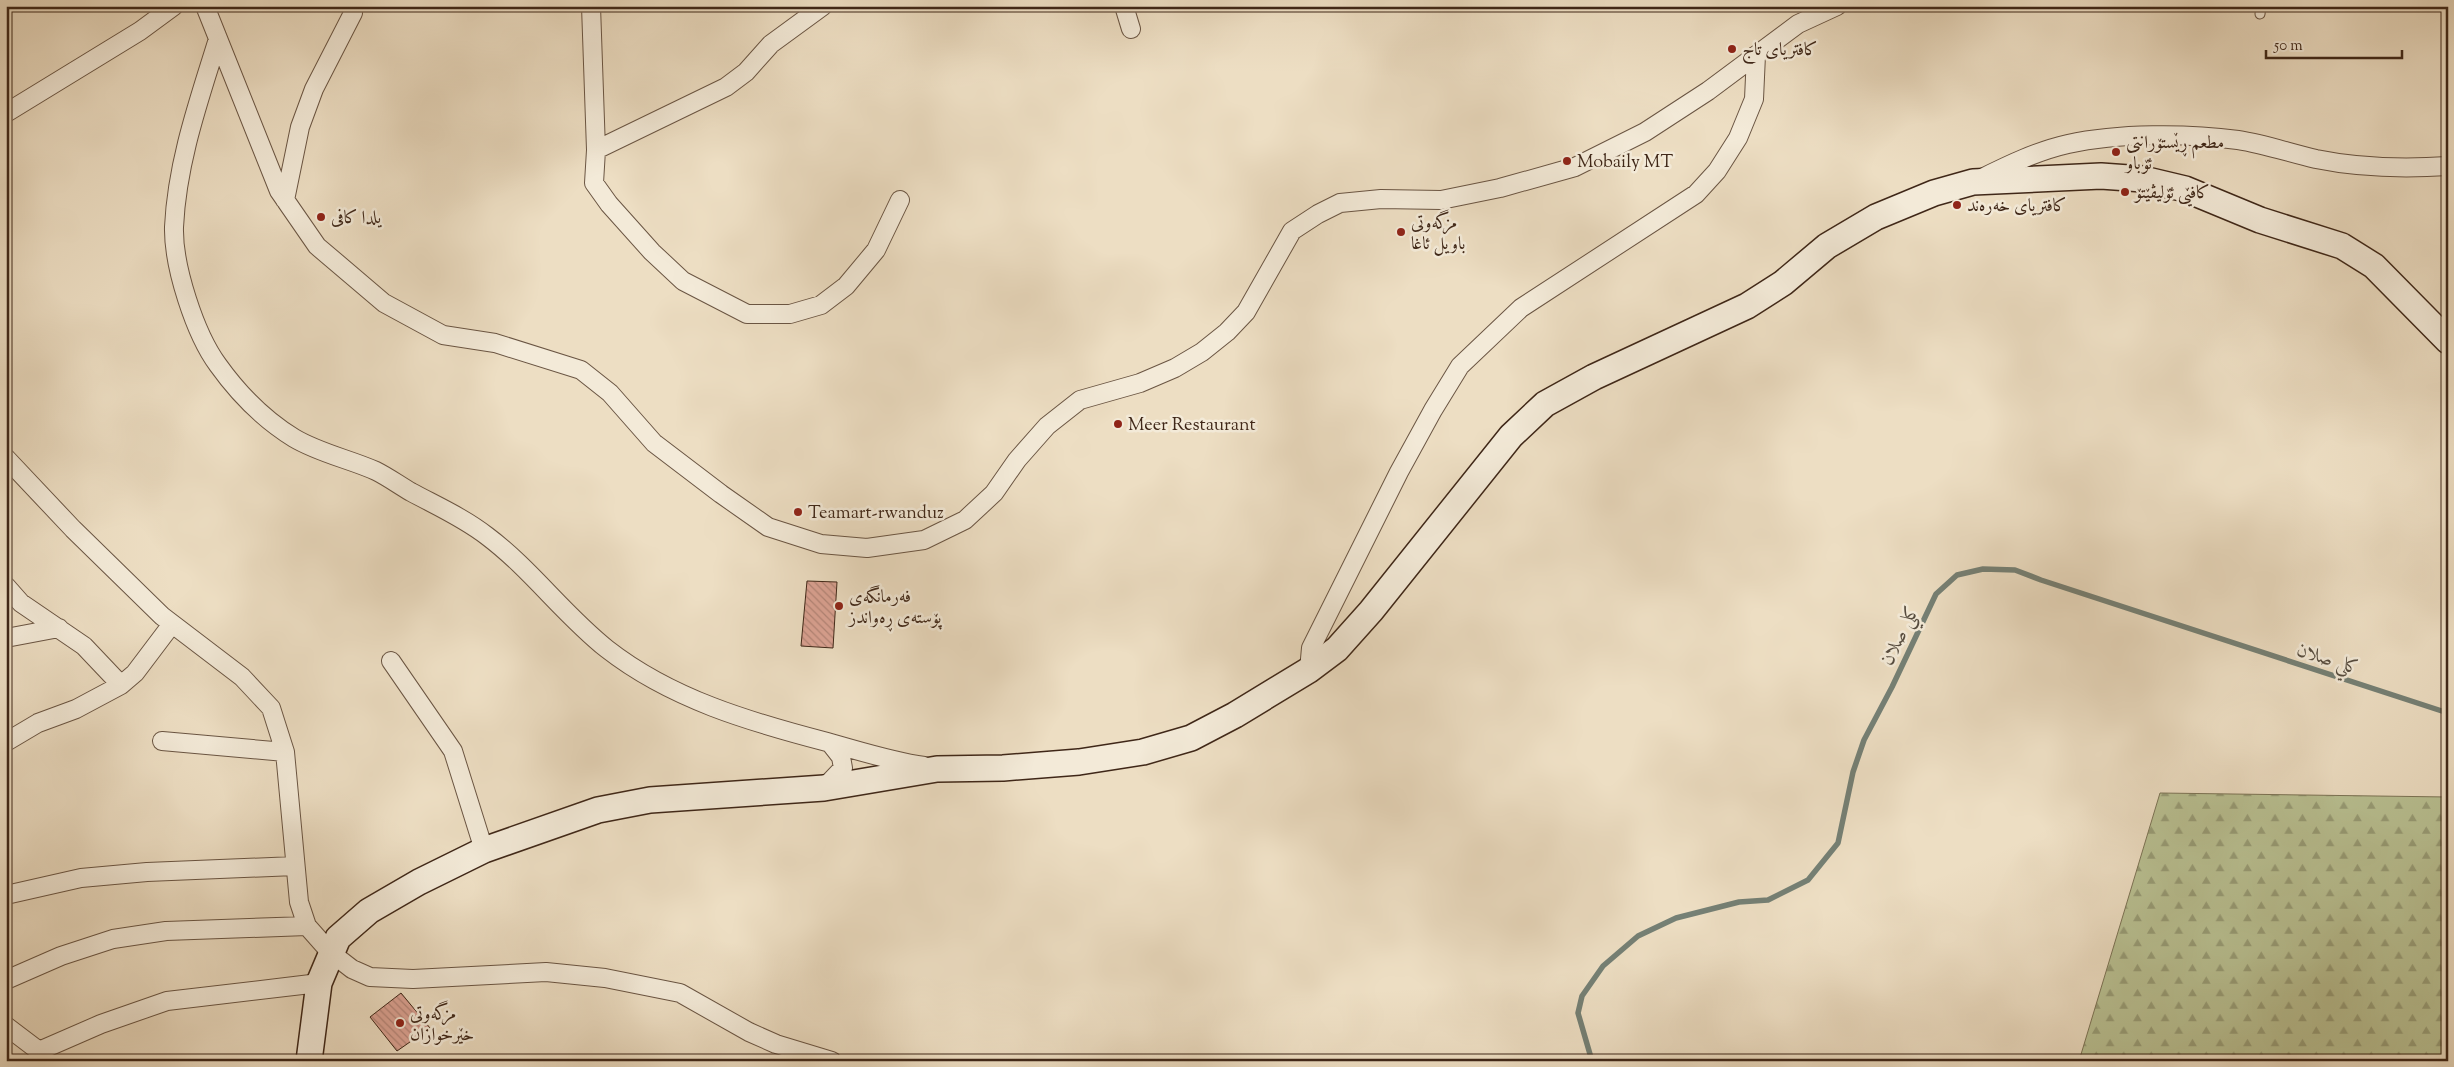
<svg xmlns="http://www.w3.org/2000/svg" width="2454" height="1067" viewBox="0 0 2454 1067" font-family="'Sorts Mill Goudy',Amiri,serif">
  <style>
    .forest { fill: url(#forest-firs); stroke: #7c7456 }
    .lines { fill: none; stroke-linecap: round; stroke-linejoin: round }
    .stream { stroke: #758075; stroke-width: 5.5 }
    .building { fill: url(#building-back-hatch); stroke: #3f2718 }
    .lane-casing { stroke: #6a5543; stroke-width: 11 }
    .street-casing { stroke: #6a5543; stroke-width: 20 }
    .secondary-casing { stroke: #3f2718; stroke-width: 28 }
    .lane { stroke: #f3ead8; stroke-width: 9 }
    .street { stroke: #f3ead8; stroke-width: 18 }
    .secondary { stroke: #f3ead8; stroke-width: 25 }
    .poi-dot { fill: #8f2418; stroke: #f3ead8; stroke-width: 2 }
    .labels { text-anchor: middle; stroke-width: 5; stroke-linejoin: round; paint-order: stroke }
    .poi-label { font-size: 18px; fill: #3f2718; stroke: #f3ead8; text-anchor: start }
    .water-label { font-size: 19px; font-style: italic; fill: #564c3f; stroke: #f3ead8 }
  </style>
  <defs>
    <pattern id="forest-firs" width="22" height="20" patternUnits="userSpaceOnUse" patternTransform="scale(1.25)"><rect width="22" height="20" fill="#b9c193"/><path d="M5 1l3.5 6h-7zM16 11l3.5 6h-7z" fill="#989d77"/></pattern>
    <pattern id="building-back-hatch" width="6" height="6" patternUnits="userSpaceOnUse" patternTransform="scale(1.25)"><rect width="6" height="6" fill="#dca394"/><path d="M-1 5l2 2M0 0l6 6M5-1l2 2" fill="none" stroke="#b48578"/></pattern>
  </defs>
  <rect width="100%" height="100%" fill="#eddec3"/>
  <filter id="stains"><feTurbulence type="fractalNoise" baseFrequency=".004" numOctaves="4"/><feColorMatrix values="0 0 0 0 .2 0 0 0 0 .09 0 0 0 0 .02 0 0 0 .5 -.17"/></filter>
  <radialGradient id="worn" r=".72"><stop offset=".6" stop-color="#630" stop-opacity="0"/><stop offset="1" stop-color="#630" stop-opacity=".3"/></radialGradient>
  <!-- forest -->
  <path class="forest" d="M2160,793L2448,797V1061H2079Z"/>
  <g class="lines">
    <!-- stream -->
    <path class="stream" d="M1592,1061L1578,1013L1582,996L1603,966L1638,936L1676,918L1739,902L1768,900L1808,880L1838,843L1853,772L1864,740L1892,687L1936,594L1957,575L1983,569L2015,570L2041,580L2448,713"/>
  </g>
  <!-- building -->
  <path class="building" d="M807,581L837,582L833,648L801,646Z
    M401,993L430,1028L397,1051L370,1017Z"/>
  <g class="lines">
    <defs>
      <path id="lane" d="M2260,14L2261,6"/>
      <path id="street" d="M205,6L279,191L317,246L384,303L443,335L495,343L581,370L610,393L654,443L721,494L768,527L821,544L867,548L924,540L965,520L994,493L1017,460L1047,426L1080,400L1140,383L1175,368L1202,352L1227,332L1246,312L1292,231L1318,214L1340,203L1381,199L1441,200L1500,188L1575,167L1645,132L1708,91L1798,24L1837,6
        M591,6L596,150L594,183L609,204L652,252L683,281L747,314H790L821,305L846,286L876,250L900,200
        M1124,6L1131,29
        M218,39C199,100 177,162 174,227C173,266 195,334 218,365C238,393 265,420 294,438C319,453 349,459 376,471C388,477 399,485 411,492C437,506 464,518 487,536C531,569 564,615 607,649C671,699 750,722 827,742C860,751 890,761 924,766
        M6,113L140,31L174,6
        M596,150L726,87L746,72L771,44L823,6
        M1980,179C2008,165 2037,151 2068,144C2118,133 2187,133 2238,140C2264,144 2290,153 2316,159C2360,168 2403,169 2448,166
        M285,200L300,127L314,89L353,13V6
        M6,458L73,529L162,616L242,677L271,708L285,752L299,902L307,926L330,952L352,969L370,977L413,979L546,972L605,978L680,993L749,1032L776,1044L832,1061
        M6,586L21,603L84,646L121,685
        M6,638L59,628
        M391,661L453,751L484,850
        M1309,670L1311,648L1399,472L1433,410L1460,366L1521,308L1696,194L1717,171L1738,138L1754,99L1756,55
        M162,741L285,752
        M6,742L38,723L76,709L121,685L135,673L172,624
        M824,788L843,768L841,757L830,743
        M6,895L81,878L147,872L295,866
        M6,980L61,956L113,939L166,931L307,926
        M6,1026L39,1051L101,1024L167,1001L319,983"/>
      <path id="secondary" d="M309,1061L319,983L338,938L369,911L419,882L484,850L598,810L650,800L824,788L937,769L1003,768L1079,762L1143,752L1191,738L1235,715L1309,670L1337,649L1371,611L1511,436L1545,404L1594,377L1747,306L1783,283L1827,246L1876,217L1934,193L1973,182L2101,176L2143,179L2185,189L2260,220L2342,246L2374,266L2448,341"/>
    </defs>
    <!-- lane casing -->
    <use href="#lane" class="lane-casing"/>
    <!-- street casing -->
    <use href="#street" class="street-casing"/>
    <!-- secondary casing -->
    <use href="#secondary" class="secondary-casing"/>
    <!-- lane -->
    <use href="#lane" class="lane"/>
    <!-- street -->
    <use href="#street" class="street"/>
    <!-- secondary -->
    <use href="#secondary" class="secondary"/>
  </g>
  <!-- markers -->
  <g class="poi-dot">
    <circle cx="1732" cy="49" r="5"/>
    <circle cx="2116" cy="152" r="5"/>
    <circle cx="1567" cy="161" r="5"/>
    <circle cx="2125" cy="192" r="5"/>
    <circle cx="1957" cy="205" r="5"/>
    <circle cx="321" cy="217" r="5"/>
    <circle cx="1401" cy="232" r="5"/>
    <circle cx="1118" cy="424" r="5"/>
    <circle cx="798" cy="512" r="5"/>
    <circle cx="839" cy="606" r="5"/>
    <circle cx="400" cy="1023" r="5"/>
  </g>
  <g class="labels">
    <!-- poi labels -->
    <g class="poi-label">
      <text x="1742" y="55">کافتریای تاج</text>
      <text x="2126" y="148">مطعم ڕێستۆرانتی<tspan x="2126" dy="21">ئۆباو</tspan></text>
      <text x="1577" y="167">Mobaily MT</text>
      <text x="2135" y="198">کافێی ئۆلیڤێتۆ</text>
      <text x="1967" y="211">کافتریای خەرەند</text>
      <text x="331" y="223">یلدا کافی</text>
      <text x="1411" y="228">مزگەوتی<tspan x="1411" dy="21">باویل ئاغا</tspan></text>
      <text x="1128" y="430">Meer Restaurant</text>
      <text x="808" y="518">Teamart-rwanduz</text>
      <text x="849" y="602">فەرمانگەی<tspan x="849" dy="21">پۆستەی ڕەواندز</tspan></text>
      <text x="410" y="1019">مزگەوتی<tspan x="410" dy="21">خێرخوازان</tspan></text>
    </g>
    <!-- water labels -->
    <g class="water-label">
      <text transform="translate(1899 634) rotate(-64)" y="7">كلي صلان</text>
      <text transform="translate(2329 658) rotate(18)" y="7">كلي صلان</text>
    </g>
  </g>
  <!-- margin -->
  <rect width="2454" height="1067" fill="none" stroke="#eddec3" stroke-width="25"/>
  <rect x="8" y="8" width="2439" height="1052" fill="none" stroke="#3f2718" stroke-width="2.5"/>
  <rect x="12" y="12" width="2429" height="1042" fill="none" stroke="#3f2718"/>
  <!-- scale -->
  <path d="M2266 50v8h136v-8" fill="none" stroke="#3f2718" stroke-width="2.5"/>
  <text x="2274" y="50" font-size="15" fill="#3f2718" stroke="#f3ead8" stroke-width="4" paint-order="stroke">50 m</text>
  <rect width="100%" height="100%" filter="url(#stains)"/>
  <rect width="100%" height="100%" fill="url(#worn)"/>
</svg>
